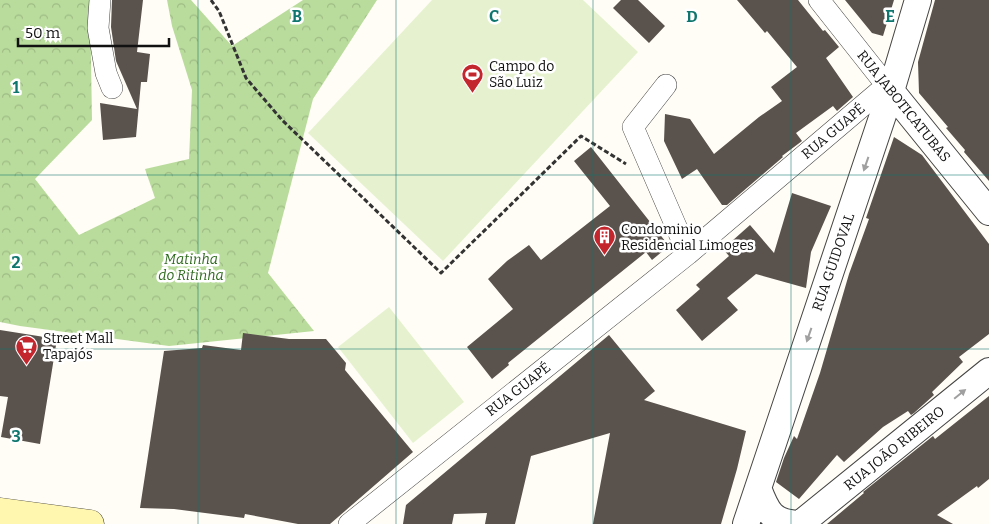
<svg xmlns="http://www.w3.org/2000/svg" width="989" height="524" viewBox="0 0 989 524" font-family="Bitter,serif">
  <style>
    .forest { fill: url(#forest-crowns) }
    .pitch { fill: #e6f2cf }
    .building { fill: #5a524d }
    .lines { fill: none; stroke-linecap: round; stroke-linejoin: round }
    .minor-casing { stroke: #444; stroke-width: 22 }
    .tertiary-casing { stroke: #444; stroke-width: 28 }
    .secondary-casing { stroke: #333; stroke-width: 29 }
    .path { stroke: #333; stroke-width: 3; stroke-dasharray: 5 2.5; stroke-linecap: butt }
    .minor { stroke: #fff; stroke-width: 21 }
    .tertiary { stroke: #fff; stroke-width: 26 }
    .secondary { stroke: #fff6b0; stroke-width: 28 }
    .oneway { fill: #a0a0a0 }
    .grid { fill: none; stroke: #0f766e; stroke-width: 1; stroke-opacity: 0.55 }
    .labels { text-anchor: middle; stroke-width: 5; stroke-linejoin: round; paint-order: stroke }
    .poi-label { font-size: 14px; fill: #111; stroke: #fff; text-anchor: start }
    .street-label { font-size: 14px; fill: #111; stroke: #fff }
    .park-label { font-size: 14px; font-style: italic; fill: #2f6b1f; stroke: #fff }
    .grid-label { font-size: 16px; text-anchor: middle; font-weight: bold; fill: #0f766e; stroke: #fff; stroke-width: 5; stroke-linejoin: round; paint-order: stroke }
  </style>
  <defs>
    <pattern id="forest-crowns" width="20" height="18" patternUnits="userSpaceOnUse" patternTransform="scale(1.25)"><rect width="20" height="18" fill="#b9dc9c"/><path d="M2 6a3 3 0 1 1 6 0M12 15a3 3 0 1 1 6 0" fill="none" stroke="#9ebc85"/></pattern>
  </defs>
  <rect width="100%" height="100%" fill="#fffdf5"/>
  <!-- forest -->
  <path class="forest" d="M0,0H90L92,120L35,179L79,235L155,198L145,169L189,159L192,90L172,26L167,0H191L232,46L303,0H377L313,99L268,273L314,331L169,346L20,326L0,322Z"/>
  <!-- pitch -->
  <path class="pitch" d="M432,0H583L638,52L443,261L308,133Z
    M389,307L464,402L413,443L338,347Z"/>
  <!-- building -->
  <path class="building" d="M112,0H143L137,52L150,54L147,82H141L136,137L103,140L100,103L137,109L116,61L111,27Z
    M621,0H638L665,26L649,43L613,8Z
    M737,0H798L823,31L825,30L839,47L826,58L853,97L837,111L833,106L796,133L802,141L782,156L783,157L727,205H722L697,169L682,179L664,141L665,114L690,119L714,154L759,117L782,101L771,87L797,67L767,31L765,33Z
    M845,0H894L883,36L872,33Z
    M935,0H989V181L964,152L965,150L946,128L948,127L919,93L918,62Z
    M894,137L922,155L989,244V334L959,357L963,362L932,392L934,395L914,413L911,415L908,411L883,427L844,462L837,455L799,499L776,482L784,458L794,436L797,439L820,373L849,274L869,219L866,218Z
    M591,147L669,246L652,260L646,252L508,363L509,365L492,379L467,347L513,309L488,279L507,261L529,245L541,260L610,206L574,161Z
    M792,193L831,206L811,252L806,288L756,274L727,298L738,310L702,341L676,310L700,289L696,285L729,256L723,249L750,225L774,253Z
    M0,330L57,339L40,444L1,437L8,397L0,396Z
    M243,333L289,339H326L346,363L345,370L413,452L330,524H298L245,514L244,518L174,509L140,508L164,351L202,348L203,345L241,350Z
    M609,335L655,391L644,400L746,431L737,469L721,524H593L610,433L531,456L515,524H485L487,513L454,514L452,524H403L406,505Z
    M989,396V479L978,488L977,486L937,515L953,524H827L864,493L863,492L933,436L935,439Z"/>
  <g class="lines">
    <defs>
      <path id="minor" d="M100,0L98,28L106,73L112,88
        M819,0L891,91
        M666,85L633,127L688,254
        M349,524L688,254L886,86"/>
      <path id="tertiary" d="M891,91L989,212
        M758,488C767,512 772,523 800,524
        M746,524L891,91L918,0
        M800,524L989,371"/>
      <path id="secondary" d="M0,512L90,524"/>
    </defs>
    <!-- minor casing -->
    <use href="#minor" class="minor-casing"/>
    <!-- tertiary casing -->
    <use href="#tertiary" class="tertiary-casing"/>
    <!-- secondary casing -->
    <use href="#secondary" class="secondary-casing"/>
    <!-- path -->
    <path class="path" d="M211,0L219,11L246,78L282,120L441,273L581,136L626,164"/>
    <!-- minor -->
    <use href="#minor" class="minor"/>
    <!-- tertiary -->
    <use href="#tertiary" class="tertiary"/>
    <!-- secondary -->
    <use href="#secondary" class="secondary"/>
  </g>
  <!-- one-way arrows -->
  <defs><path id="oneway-solid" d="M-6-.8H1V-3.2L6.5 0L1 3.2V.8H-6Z" transform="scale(1.25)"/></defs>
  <g class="oneway">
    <use href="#oneway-solid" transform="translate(866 164) rotate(109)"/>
    <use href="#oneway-solid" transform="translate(809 335) rotate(109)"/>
    <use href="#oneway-solid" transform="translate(960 394) rotate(-39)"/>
  </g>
  <!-- grid -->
  <path class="grid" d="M198,0V524M396,0V524M593,0V524M791,0V524M0,175H989M0,349H989"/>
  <!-- icons -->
  <defs>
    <symbol id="stadium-pin" viewBox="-11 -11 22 30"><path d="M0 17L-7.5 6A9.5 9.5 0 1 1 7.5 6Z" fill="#c4262e" stroke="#fff"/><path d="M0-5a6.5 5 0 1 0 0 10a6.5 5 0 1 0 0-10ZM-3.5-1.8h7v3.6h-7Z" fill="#fff"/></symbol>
    <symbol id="building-pin" viewBox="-11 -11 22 30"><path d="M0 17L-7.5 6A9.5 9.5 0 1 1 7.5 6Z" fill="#c4262e" stroke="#fff"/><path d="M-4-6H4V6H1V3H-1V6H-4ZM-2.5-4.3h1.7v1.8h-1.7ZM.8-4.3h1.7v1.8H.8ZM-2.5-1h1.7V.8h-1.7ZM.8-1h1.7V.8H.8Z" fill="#fff"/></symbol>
    <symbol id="supermarket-pin" viewBox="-11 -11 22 30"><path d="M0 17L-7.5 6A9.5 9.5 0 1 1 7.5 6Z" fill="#c4262e" stroke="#fff"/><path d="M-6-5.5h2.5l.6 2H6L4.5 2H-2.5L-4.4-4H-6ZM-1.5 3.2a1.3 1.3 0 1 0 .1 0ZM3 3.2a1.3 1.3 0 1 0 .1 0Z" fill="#fff"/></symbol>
  </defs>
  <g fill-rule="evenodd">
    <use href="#stadium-pin" x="460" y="62" width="25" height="34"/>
    <use href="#building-pin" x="592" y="224" width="25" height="34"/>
    <use href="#supermarket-pin" x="14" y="334" width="25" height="34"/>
  </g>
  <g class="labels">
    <!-- poi labels -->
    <g class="poi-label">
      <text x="489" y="71">Campo do<tspan x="489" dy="16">São Luiz</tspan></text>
      <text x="621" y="234">Condominio<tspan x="621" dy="16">Residencial Limoges</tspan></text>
      <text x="43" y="343">Street Mall<tspan x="43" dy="16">Tapajós</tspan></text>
    </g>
    <!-- street labels -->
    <g class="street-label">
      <text transform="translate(904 106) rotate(51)" y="5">RUA JABOTICATUBAS</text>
      <text transform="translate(833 131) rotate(-40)" y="5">RUA GUAPÉ</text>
      <text transform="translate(833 262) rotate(-71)" y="5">RUA GUIDOVAL</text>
      <text transform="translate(518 389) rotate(-38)" y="5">RUA GUAPÉ</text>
      <text transform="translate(894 448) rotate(-39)" y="5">RUA JOÃO RIBEIRO</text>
    </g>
    <!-- park labels -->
    <g class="park-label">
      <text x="191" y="264">Matinha<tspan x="191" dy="16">do Ritinha</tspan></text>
    </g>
  </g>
  <g class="grid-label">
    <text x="297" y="22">B</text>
    <text x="494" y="22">C</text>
    <text x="692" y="22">D</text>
    <text x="890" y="22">E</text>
    <text x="16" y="93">1</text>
    <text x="16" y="268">2</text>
    <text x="16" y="442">3</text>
  </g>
  <!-- scale -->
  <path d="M18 38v8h151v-8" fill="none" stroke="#111111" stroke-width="2.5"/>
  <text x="25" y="38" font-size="15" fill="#111111" stroke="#ffffff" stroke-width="4" paint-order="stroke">50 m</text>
</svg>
